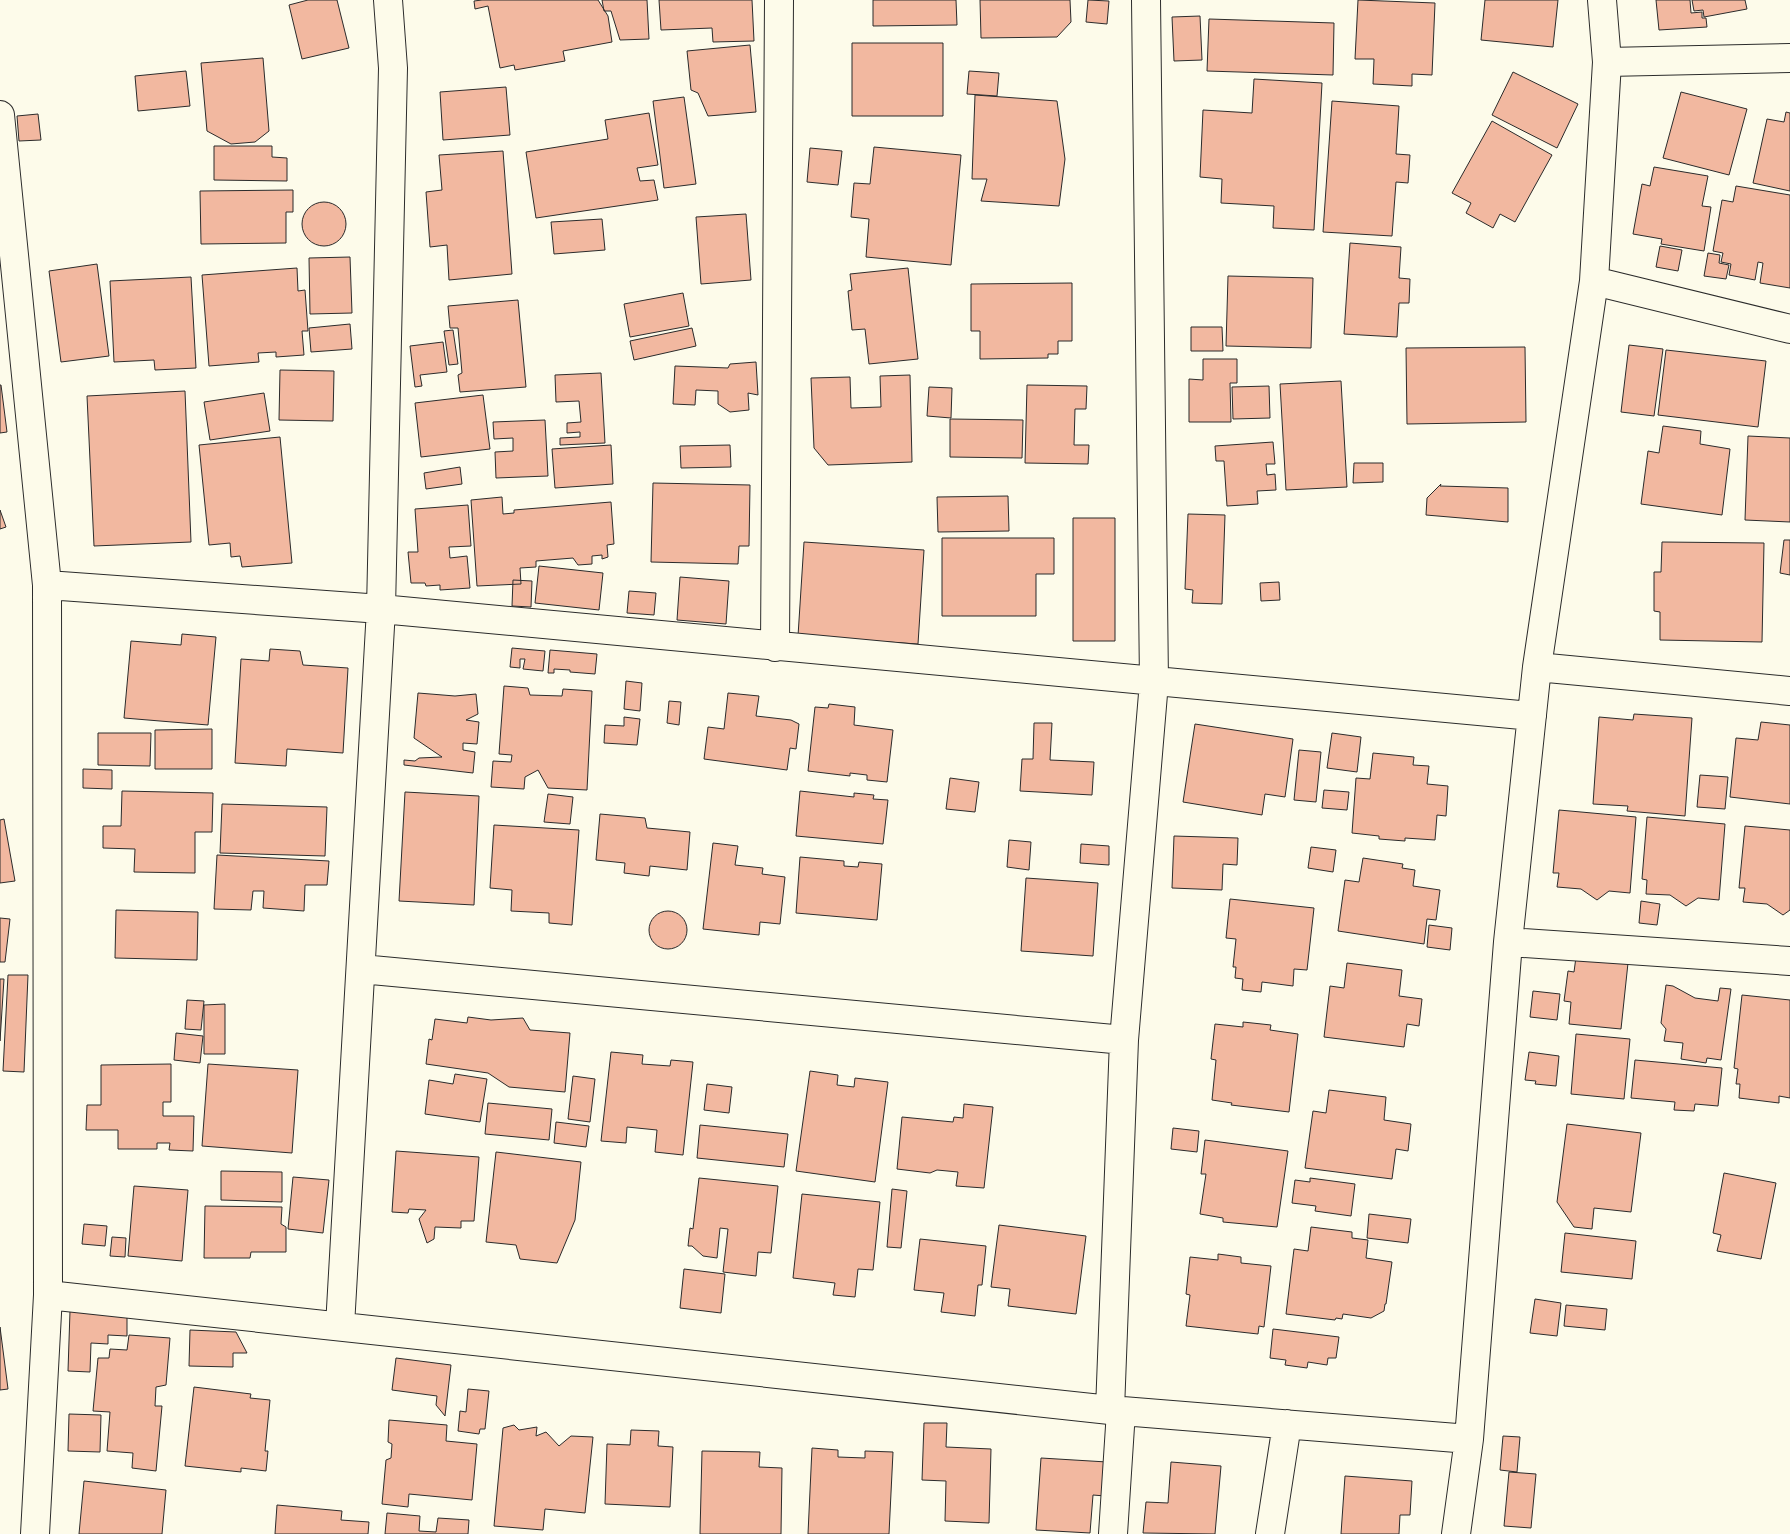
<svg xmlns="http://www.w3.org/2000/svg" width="1790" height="1534" viewBox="0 0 1790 1534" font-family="'Titillium Web',sans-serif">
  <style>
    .building { fill: #f2b8a0; stroke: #2b2b2b }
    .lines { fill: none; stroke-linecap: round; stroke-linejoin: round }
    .minor-casing { stroke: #2b2b2b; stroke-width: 30 }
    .minor { stroke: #fdfbea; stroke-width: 28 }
  </style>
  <rect width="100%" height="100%" fill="#fdfbea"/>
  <!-- building -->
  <path class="building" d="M308,0H337L349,48L302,59L289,5Z
    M482,0H598L608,16L612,42L563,51L565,61L515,70L514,65L500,68L488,6L475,9L474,1Z
    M602,0H647L649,39L620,40L611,11H604Z
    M659,0H752L754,41L713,42L712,28L661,30Z
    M873,0H956L957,25L873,26Z
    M980,0H1070L1071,22L1057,37L981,38Z
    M1088,0L1109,1L1107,24L1086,22Z
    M1358,0L1435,3L1432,75L1412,74V86L1373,84L1374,59H1355Z
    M1485,0H1558L1553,47L1481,40Z
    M1656,0H1690L1691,13L1702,12V18H1706L1707,27L1659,30Z
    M1692,0H1745L1747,9L1704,17L1703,10L1694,11Z
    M1200,16L1202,60L1174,61L1172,17Z
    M1209,19L1334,23L1333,75L1207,71Z
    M852,43H943V116H852Z
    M750,45L756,112L708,116L698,93L691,90L687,51Z
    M263,58L269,131L255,142L231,144L207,131L201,63Z
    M186,71L190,106L138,111L135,76Z
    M969,71L999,73L997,96L967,94Z
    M1513,72L1578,104L1557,148L1492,115Z
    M1254,79L1322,83L1314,230L1273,228L1274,206L1221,203L1222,179L1200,177L1203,110L1252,113Z
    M506,87L510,135L443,140L440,92Z
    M1681,92L1747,109L1729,175L1663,158Z
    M975,95L1057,101L1065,159L1059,206L981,201L987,179H972Z
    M684,97L696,184L664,188L653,101Z
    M1332,101L1399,106L1396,154L1410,155L1408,183L1396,182L1392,236L1323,232Z
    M1786,112L1790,113V191L1753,183L1767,119L1784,122Z
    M649,113L658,165L637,168L640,181L654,180L658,200L536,218L526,152L608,139L605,120Z
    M38,114L41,140L19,141L17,116Z
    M1492,121L1552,155L1515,222L1500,214L1493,228L1466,213L1471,203L1452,193Z
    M214,146H272V157L287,158V181L214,180Z
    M874,147L961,155L951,265L866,257L869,219L851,217L854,183L870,184Z
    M810,148L842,151L838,185L807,182Z
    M503,151L512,274L449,280L447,245L430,247L426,192L442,190L439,155Z
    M1654,167L1708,176L1702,206L1711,207L1704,251L1661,244L1662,239L1633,234L1642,184L1650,186Z
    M1736,186L1790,195V288L1760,283L1763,263L1758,262L1755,280L1729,275L1731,264L1721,262L1723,253L1713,251L1722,200L1733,202Z
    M293,190V212H286V243L201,244L200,191Z
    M302 224a22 22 0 1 1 44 0a22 22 0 1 1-44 0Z
    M746,214L751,280L701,284L696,217Z
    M602,219L605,250L554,254L551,222Z
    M1350,243L1401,247L1399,278L1410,279L1409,303H1399L1397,337L1344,334Z
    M1660,246L1682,250L1678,271L1656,267Z
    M1708,253L1720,255L1719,263L1729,265L1726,279L1704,276Z
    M350,257L352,313L310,314L309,258Z
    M97,264L109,356L61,362L49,271Z
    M297,268L298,291L305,290L308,331H302L304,355L276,357V352L258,353L259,362L209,366L202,275Z
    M908,268L918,359L869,364L865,329L852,330L848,291L852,290L850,274Z
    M1228,276L1313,278L1311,348L1226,346Z
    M191,277L196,368L155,370L154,360L114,362L110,281Z
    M1072,283V341H1058V354H1048V358L980,359V331H971V284Z
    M683,293L689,326L630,337L624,304Z
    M518,300L526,387L460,392L458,375L462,373L458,328H450L448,306Z
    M350,324L352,349L311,352L309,328Z
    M1191,327H1222L1223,351H1191Z
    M692,328L696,346L634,360L630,341Z
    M453,330L458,364L449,365L444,331Z
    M443,342L447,372L420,375L422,386L415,387L410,346Z
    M1629,345L1663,349L1654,416L1621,412Z
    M1525,347L1526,422L1407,424L1406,348Z
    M1666,350L1766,361L1758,427L1658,415Z
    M1203,359H1237V383H1230L1231,422H1189V379L1203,380Z
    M756,362L758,395L748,393L749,410L730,412L718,404V391L696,390L695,405L673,404L675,366L728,368L730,364Z
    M280,370L334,371L333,421L279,420Z
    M601,373L605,443L560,445V438L580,437V432L567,433V423L581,422L579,401L556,402L555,375Z
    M910,375L912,462L828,465L814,448L811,378L850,377L851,408L881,407L880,376Z
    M1341,381L1347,487L1286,490L1280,384Z
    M0,385H1L7,432L0,433Z
    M1027,385L1087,386L1086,409H1075L1074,445H1089L1088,464L1025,463Z
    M1269,386L1270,418L1233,419L1232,387Z
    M929,387L952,388L951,418L927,416Z
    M185,391L191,542L94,546L87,396Z
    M264,393L270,431L210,440L204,402Z
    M483,395L490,449L421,457L415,403Z
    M950,419L1023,420L1022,458L950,457Z
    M545,420L548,476L496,478L495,452L513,451V438L494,439L493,422Z
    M1663,426L1701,431L1700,444L1730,449L1722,515L1641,504L1648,451L1659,453Z
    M1748,436L1790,438V522L1745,520Z
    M280,437L292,563L242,567L240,556L231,557L230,543L209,545L199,445Z
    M1273,442L1275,464H1266L1267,475L1275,474L1276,490L1257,491L1258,504L1227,506L1224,461H1216L1215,446Z
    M611,445L613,484L555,488L552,449Z
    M730,445L731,467L681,468L680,446Z
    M1354,463H1383V482L1353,483Z
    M460,467L462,484L426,489L424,473Z
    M653,483L750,485L749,546H739L738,564L651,562Z
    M1441,484L1440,486L1508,488V522L1426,515L1427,498Z
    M1008,496L1009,531L938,532L937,497Z
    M502,497L503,514L514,513V510L611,502L614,544L607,545L608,557L602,559V555L592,556V564L578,565L573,558L536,561V567L520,568L521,584L477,586L471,500Z
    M468,505L471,546L449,547L450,558L467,556L470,588L440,590V585L426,586L425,583H411L408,552H418L415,509Z
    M0,510L6,527L0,529Z
    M1188,514L1225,515L1222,604L1192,603L1193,590L1185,589Z
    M1073,518H1115V641H1073Z
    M942,538H1054V574H1036V616H942Z
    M1784,540H1790V575L1780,573Z
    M804,542L924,550L918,644L798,636Z
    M1662,542L1764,543L1762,642L1660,640V612L1654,611V572H1661Z
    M539,566L603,573L599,610L535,603Z
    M680,577L729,581L726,624L677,620Z
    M513,580L532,581L531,607L512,606Z
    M1279,582L1280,600L1261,601L1260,583Z
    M629,591L656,593L654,615L627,613Z
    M182,634L216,637L208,725L124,718L131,641L181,645Z
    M512,648L545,651L543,671L523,669L525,659H520V668L510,667Z
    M270,649L300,651L303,665L348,668L343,753L287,749L286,766L235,763L241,659L269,661Z
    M550,650L597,654L595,674L570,672V670L554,669V673H548Z
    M626,681L642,683L640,711L624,709Z
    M504,686L528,688L530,695L562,696L563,689L592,691L587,790L548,788L538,770L525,777L524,789L491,787L493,761L511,762L512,755L499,754Z
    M418,693L455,696L476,694L478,714L466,720L479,722L477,744L463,743V750L475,752L473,773L404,765V760L415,761L419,758L442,757L414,738Z
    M728,693L759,696L756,716L791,720L799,724L796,749L790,748L787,770L704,759L708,727L724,729Z
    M669,701L681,702L679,725L667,723Z
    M829,704L855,707L854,725L893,730L887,782L867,780V775L850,773V776L808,771L815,707L828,708Z
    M1634,714L1692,718L1685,816L1627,811L1628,806L1593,804L1599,717L1633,720Z
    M624,717L640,719L637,745L604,743L605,725L624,726Z
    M1761,722L1790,725V804L1730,797L1736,738L1758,740Z
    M1034,723H1052L1050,760L1094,762L1092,795L1020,791L1022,759H1033Z
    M1195,724L1293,739L1285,797L1265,794L1262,815L1183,802Z
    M212,729V769H155V730Z
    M98,733H151L150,766L98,765Z
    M1332,733L1361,737L1357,772L1327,768Z
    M1299,750L1321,752L1316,802L1294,800Z
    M1373,753L1414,757L1413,765L1429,766L1427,784L1448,786L1446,816L1437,815L1435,840L1405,838V841L1379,839V836L1352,833L1356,778L1370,779Z
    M83,769L112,770V789L83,788Z
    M1700,775L1728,777L1725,809L1697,807Z
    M950,778L979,782L975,812L946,809Z
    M1324,790L1349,792L1347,810L1322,808Z
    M122,791L213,793L212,832H195V873L134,872L135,849L103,848V826H121Z
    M800,791L854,797V793L874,795L873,799L888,800L883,844L796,836Z
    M405,792L479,796L474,905L399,901Z
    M548,794L573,797L570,824L544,822Z
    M222,804L327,807L325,856L220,853Z
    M1559,810L1636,817L1630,893L1609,891L1597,900L1581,889L1557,887L1559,873H1553Z
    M600,814L645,818L647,828L690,832L687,870L650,866L649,876L624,873L625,863L596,860Z
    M1647,817L1725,824L1719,900L1698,898L1686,906L1670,895L1646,894L1647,880L1642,879Z
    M4,819L15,881L0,883V820Z
    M494,825L579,830L572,925L549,923V913L511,911L512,890L490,888Z
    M1745,826L1790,830V910L1783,915L1767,904L1743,902L1745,888H1739Z
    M1174,836L1238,838L1237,865L1223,864L1222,890L1172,888Z
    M1009,840L1031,842L1029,870L1007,867Z
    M713,843L738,846L735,865L763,868L762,874L785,877L780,924L760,922L759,935L703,929Z
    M1081,844L1109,846V865L1080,863Z
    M1311,847L1336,850L1333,872L1308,868Z
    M217,855L329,861L327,885H305L304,911L263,908L264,891H253L251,910L214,909Z
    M800,857L844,861V866L858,867L859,862L882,864L877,920L796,913Z
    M1363,858L1403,864L1402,868L1415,870L1413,886L1440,890L1436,920L1427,919L1424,944L1338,931L1345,880L1359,882Z
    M1026,878L1098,883L1093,956L1021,951Z
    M1230,899L1314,908L1307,970L1294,969L1293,986L1262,982L1261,992L1242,990L1243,979L1235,978L1236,967H1233L1236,939L1226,938Z
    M1641,901L1660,904L1657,925L1639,923Z
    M116,910L198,912L197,960L115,958Z
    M649 930a19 19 0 1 1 38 0a19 19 0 1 1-38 0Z
    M0,918L10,919L5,962H0Z
    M1429,925L1452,928L1450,950L1427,947Z
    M1576,957L1628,963L1621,1029L1569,1024L1571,1002L1564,1001L1568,971L1574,972Z
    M1347,963L1402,970L1399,996L1422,999L1419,1026L1407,1024L1404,1047L1324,1037L1330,986L1344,988Z
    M8,975H28L24,1072L3,1071Z
    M0,979H4L0,1041Z
    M1666,985L1673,986L1695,998L1718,1001L1720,988L1731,989L1721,1060L1707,1058L1706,1063L1681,1059L1683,1043L1664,1041L1666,1029L1661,1023Z
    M1533,991L1560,994L1557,1020L1530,1017Z
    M1742,995L1790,1000V1098L1779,1096V1103L1739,1098L1740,1084H1736L1738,1069L1734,1068Z
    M187,1000L204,1001L201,1030L185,1029Z
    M225,1004V1054H204V1005Z
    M468,1017L491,1020L523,1018L530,1030L570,1033L565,1092L509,1087L488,1073L426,1064L429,1039L432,1040L435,1019L467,1023Z
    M1243,1022L1271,1025L1270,1030L1298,1034L1289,1112L1231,1105L1232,1103L1212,1100L1216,1060L1211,1059L1215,1024L1243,1027Z
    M176,1033L203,1036L200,1063L174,1060Z
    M1576,1034L1630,1039L1624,1099L1571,1094Z
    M611,1052L643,1055L642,1064L670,1066L671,1060L693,1062L683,1155L655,1152L657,1130L627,1127L626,1143L601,1141Z
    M1529,1052L1559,1056L1556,1086L1535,1084L1536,1081L1525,1080Z
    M1635,1060L1722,1068L1718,1106L1695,1104L1694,1111L1674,1110L1675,1102L1631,1098Z
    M171,1064V1102H163V1116H194L193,1151L169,1150L170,1143H157V1149H118V1130H86L87,1105H101V1065Z
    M208,1064L298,1070L292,1153L202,1146Z
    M810,1071L838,1075L837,1085L854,1087L855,1078L888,1082L875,1182L796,1171Z
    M455,1074L487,1079L480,1122L425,1114L429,1080L453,1084Z
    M573,1076L595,1079L590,1122L568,1119Z
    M707,1084L732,1087L729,1113L704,1110Z
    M1329,1090L1386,1097L1384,1120L1411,1124L1408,1151L1396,1149L1392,1179L1305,1168L1313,1111L1326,1113Z
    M488,1103L552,1109L549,1140L485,1134Z
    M964,1104L993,1107L984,1188L956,1186L958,1172L937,1170L930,1173L897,1169L902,1117L953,1122L954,1117L963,1118Z
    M556,1122L589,1126L586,1147L554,1143Z
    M1567,1124L1641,1133L1631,1212L1594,1208L1592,1229L1574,1227L1557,1202Z
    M700,1125L788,1134L784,1167L697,1158Z
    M1173,1128L1199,1131L1197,1152L1171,1149Z
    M1205,1140L1288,1151L1277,1227L1223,1222V1218L1200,1214L1206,1174H1201Z
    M396,1151L479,1157L474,1221H461V1228L435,1227L434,1239L427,1243L419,1219L426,1210L409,1209L408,1213L392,1212Z
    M496,1152L581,1162L575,1220L557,1263L520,1259L516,1245L486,1242Z
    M221,1171L282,1172V1202L221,1200Z
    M1724,1173L1776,1183L1761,1259L1717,1251L1721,1235L1713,1233Z
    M293,1177L329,1180L323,1233L288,1229Z
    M699,1178L778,1186L771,1253L758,1252L756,1276L723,1272L728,1229L720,1228L717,1258L703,1256L692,1246H688L690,1228L693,1229Z
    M1310,1178L1355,1184L1351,1216L1315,1211L1316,1206L1292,1203L1295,1180L1310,1182Z
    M134,1186L188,1190L182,1261L128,1256Z
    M892,1189L907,1191L901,1248L887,1247Z
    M802,1194L880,1202L873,1270L858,1269L855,1297L833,1295L835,1283L793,1278Z
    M205,1206L282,1207L281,1224L286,1227V1252H251L250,1258H204Z
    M1369,1214L1411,1219L1408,1243L1367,1238Z
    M84,1224L107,1226L105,1246L82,1244Z
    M999,1225L1086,1236L1076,1314L1008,1306L1010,1289L991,1287Z
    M1311,1227L1352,1232V1238L1368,1240L1366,1258L1392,1262L1386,1304H1385L1384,1311L1371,1318L1343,1314L1342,1319L1336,1318L1335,1320L1286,1314L1294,1249L1308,1251Z
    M1565,1233L1636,1241L1632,1279L1561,1272Z
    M112,1237L126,1238L125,1257L110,1256Z
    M920,1239L986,1246L982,1285H978L975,1316L941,1312L944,1293L914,1290Z
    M1218,1254L1241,1257V1263L1271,1266L1264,1327L1259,1326L1258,1334L1186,1326L1190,1295L1186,1294L1190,1257L1218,1260Z
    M684,1269L725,1274L721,1313L680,1308Z
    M1535,1299L1561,1303L1557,1336L1530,1333Z
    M1566,1305L1607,1309L1605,1330L1564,1326Z
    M70,1311L127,1314V1336L108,1335V1344L91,1343L90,1372L68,1371Z
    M0,1327L8,1389L0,1390Z
    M1273,1329L1339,1337L1336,1358H1328L1327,1365L1308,1362L1307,1368L1285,1365L1286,1360L1270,1358Z
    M190,1330L236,1332L247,1353H233V1367L189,1366Z
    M129,1335L170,1338L166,1385L156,1387L155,1406H162L156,1471L132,1468L133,1453L107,1451L110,1412L93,1411L98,1358H109L110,1349L127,1350Z
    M396,1358L451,1365L445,1416L436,1405L437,1396L392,1390Z
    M194,1387L251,1394L250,1398L270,1400L265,1451H268L266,1471L241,1468V1472L185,1466Z
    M468,1389L489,1391L485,1429H480L479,1434L458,1431L460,1411L466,1412Z
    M69,1414L101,1415L100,1452L68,1451Z
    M389,1420L447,1425L446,1441L477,1444L472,1500L409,1494L408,1507L382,1504L386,1460L391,1458L392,1444L388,1442Z
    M924,1423H947L946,1447L991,1449L989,1523L945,1521L946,1481L922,1480Z
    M514,1425L519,1430L537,1427L536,1436L546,1432L559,1446L571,1436L593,1437L585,1513L545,1509L543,1530L494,1526L503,1428Z
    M631,1430L659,1431L658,1446L673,1447L670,1507L605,1504L607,1444L630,1445Z
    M1503,1436L1520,1437L1517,1472L1500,1470Z
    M812,1448L838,1450V1457L865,1458V1451L893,1452L889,1534H808Z
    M702,1451L760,1452L759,1467L782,1468L781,1534H700Z
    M1041,1458L1107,1462L1105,1496L1093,1495L1090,1533L1036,1530Z
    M1171,1462L1221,1466L1215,1534L1143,1533L1146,1502L1168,1503Z
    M1509,1472L1536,1474L1531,1528L1504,1526Z
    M1345,1476L1412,1481L1410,1515H1400L1399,1534H1341Z
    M84,1481L166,1490L162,1534H79Z
    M277,1505L342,1511L341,1520L369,1522L368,1534H275Z
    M387,1513L420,1516L419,1531L436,1532L438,1518L469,1520L468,1534H385Z"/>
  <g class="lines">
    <defs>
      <path id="minor" d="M1607,62L1790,58
        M0,115L47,585L48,1295L35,1534
        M1594,281L1790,329
        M47,585L381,609L1532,716
        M775,647L779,0
        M1537,667L1790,691
        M1508,942L1790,961
        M361,969L1124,1040
        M48,1295L1110,1410L1469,1439
        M340,1326L381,609L393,68L388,0
        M1110,1410L1124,1040L1154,682L1146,0
        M1113,1534L1121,1411
        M1270,1534L1287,1424
        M1456,1534L1469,1439L1508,942L1537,667L1594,281L1607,62L1602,0"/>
    </defs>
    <!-- minor casing -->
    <use href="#minor" class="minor-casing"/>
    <!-- minor -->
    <use href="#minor" class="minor"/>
  </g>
</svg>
